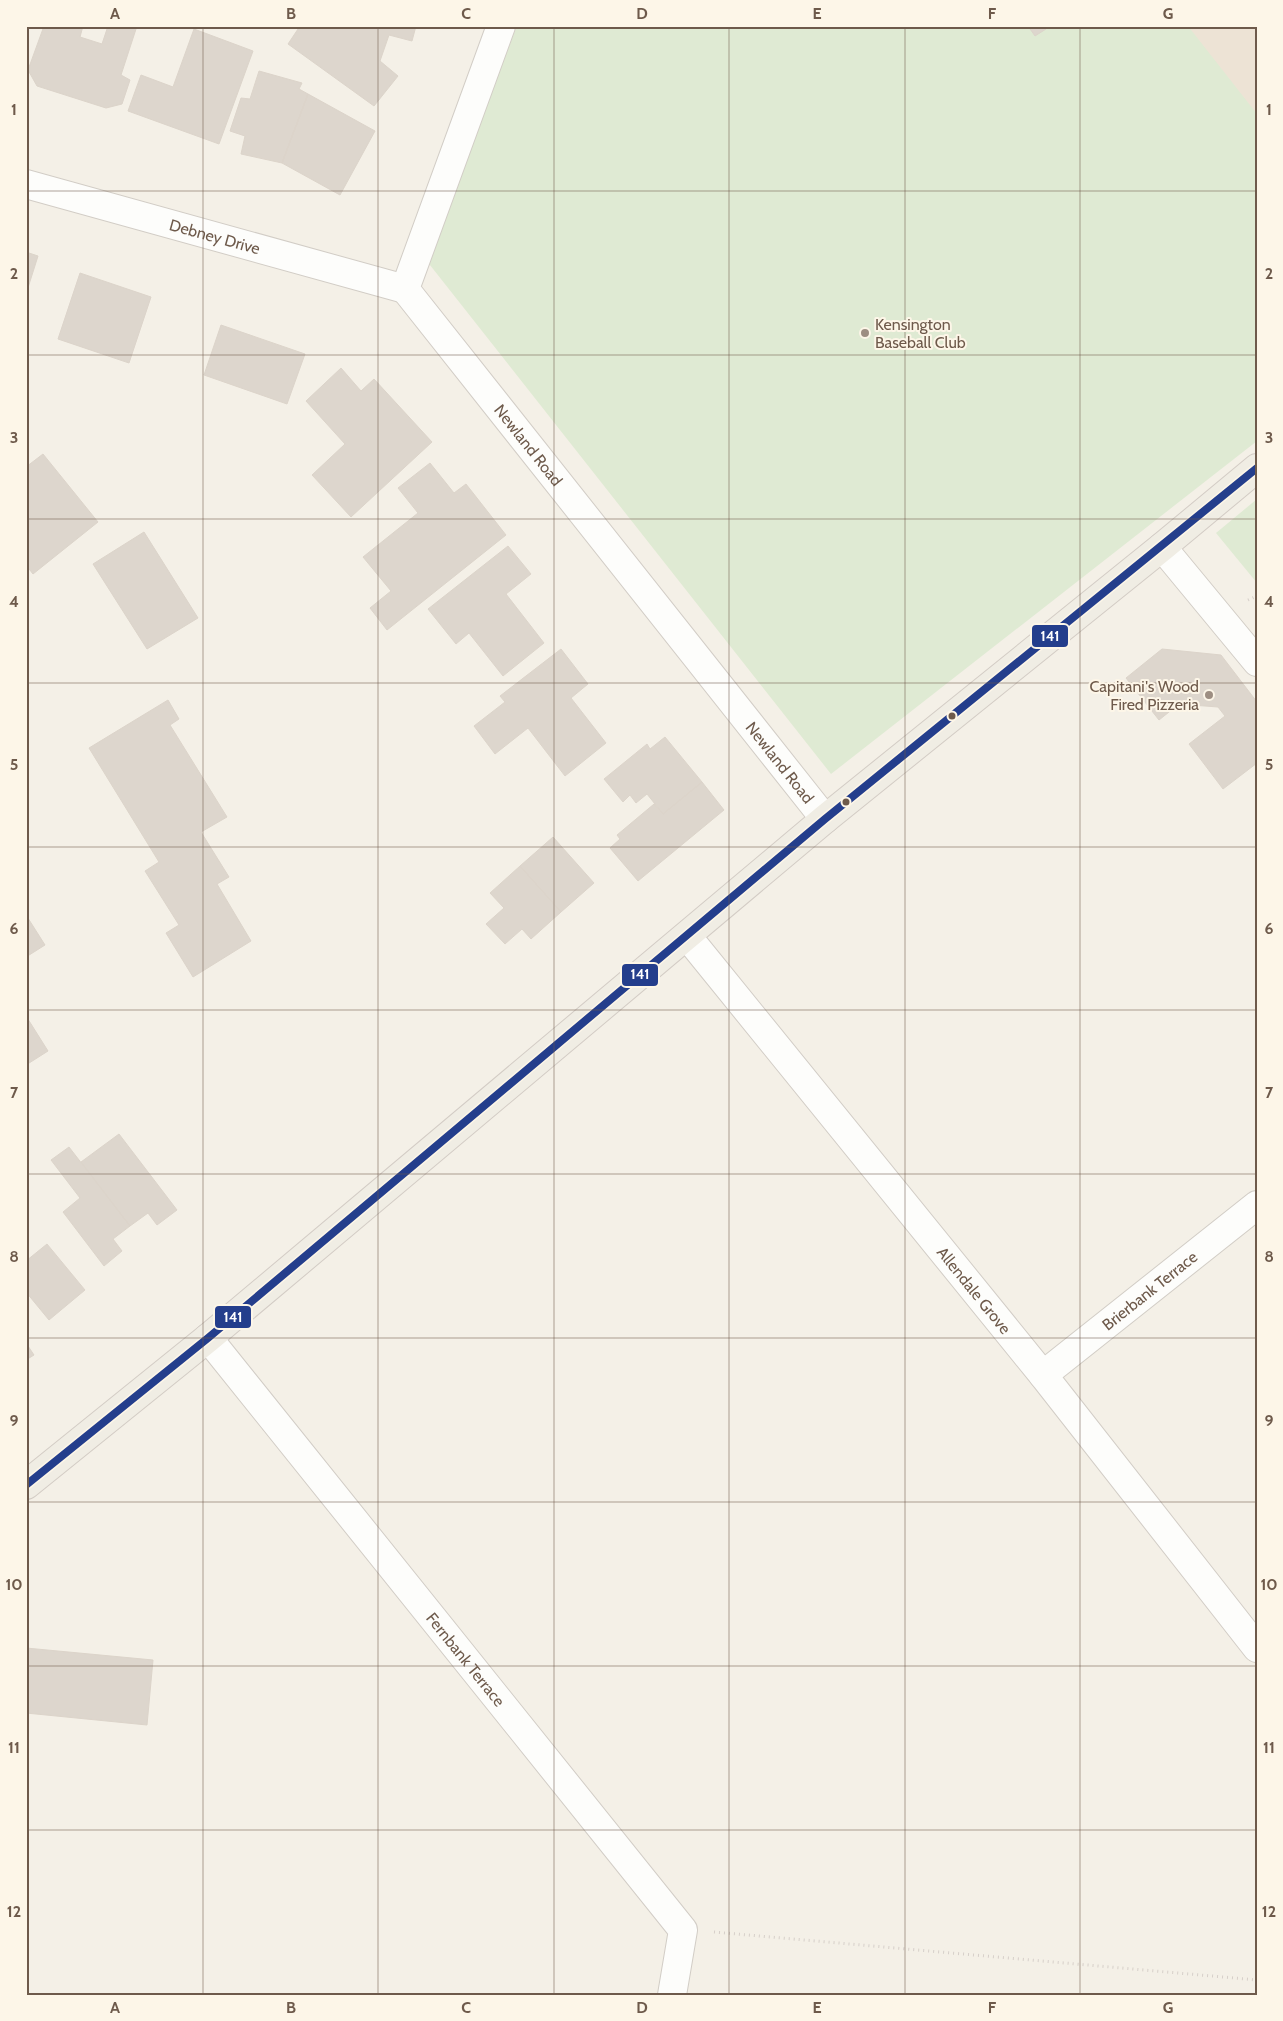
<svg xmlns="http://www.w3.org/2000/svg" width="1283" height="2021" viewBox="0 0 1283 2021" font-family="Cabin,sans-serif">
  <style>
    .residential { fill: #ede3d5 }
    .green { fill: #dfead3 }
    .building { fill: #ddd6cd; stroke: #dcd4ca }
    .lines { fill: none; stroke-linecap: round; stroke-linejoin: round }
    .minor-casing { stroke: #d2cdc6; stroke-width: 30 }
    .major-casing { stroke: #d3ccc5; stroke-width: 30 }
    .path { stroke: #d6cfc9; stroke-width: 3; stroke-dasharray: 1 4; stroke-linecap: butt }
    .minor { stroke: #fdfdfb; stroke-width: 28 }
    .major { stroke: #f0ede4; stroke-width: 28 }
    .bus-1-casing { stroke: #fdf6e8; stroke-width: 11 }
    .bus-1 { stroke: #243e8c; stroke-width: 8 }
    .grid { fill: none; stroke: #6e5a4b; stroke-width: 1; stroke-opacity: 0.55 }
    .poi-dot { fill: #9d8e82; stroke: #fdf6e8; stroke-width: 2 }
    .bus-dot { fill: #6e5a4b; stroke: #fdf6e8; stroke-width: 2 }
    .labels { text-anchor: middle; stroke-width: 4; stroke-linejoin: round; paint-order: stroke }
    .street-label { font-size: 16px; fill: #6e5a4b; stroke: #fdf6e8 }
    .poi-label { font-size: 16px; fill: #6e5a4b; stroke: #fdf6e8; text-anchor: start }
    .line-badge { stroke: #fdf6e8; stroke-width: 2 }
    .badge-label { font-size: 14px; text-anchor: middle; font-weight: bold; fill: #fff }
    .neatline { fill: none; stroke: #6e5a4b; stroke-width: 2 }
    .grid-label { font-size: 16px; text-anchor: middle; font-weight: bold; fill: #6e5a4b }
  </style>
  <rect width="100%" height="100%" fill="#f4f0e7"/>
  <!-- residential -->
  <path class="residential" d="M1187,26H1257V115Z"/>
  <!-- green -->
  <path class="green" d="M517,26H1188L1257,114V441L831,774L426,260Z
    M1257,499V583L1216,533Z"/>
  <!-- building -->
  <path class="building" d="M44,26H83L80,37L102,44L108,26H137L121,75L130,80L122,104L106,108L37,86L28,70Z
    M300,26H416L412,41L389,35L380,61L398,76L374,106L288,44Z
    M1028,26H1044L1046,29L1035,36Z
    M194,29L253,51L219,144L128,111L141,75L173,87Z
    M259,71L302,83L299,89L308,94L282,163L241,154L245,136L230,131L241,98L250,99Z
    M308,94L375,131L340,195L282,163Z
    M26,252L38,256L26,294Z
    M80,273L151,297L129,363L58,339Z
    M221,325L305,354L287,404L204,375Z
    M341,368L361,391L374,379L432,442L351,517L312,475L345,444L306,401Z
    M43,454L98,522L33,574L26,565V467Z
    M430,463L454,493L466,484L506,535L387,630L370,608L391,591L363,557L418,513L398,488Z
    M144,532L198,618L147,649L93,564Z
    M508,546L531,574L506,594L544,643L503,676L469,633L456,644L428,609Z
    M561,649L588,684L571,698L606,743L565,776L528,728L495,754L474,726L505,702L500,696Z
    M1162,649L1221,655L1257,702V763L1223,789L1189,744L1225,716L1218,707L1179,704L1159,720L1126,678Z
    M168,700L179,719L170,725L227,817L201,832L229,877L217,884L251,941L193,977L166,933L179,925L145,871L159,862L89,748Z
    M665,737L702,782L663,814L647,794L636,803L630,795L623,802L604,779L647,744L650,749Z
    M702,782L724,810L638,881L610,848L620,839L617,835L654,804L663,814Z
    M553,837L594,883L561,912L520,866Z
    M520,866L561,912L531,939L522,929L505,944L486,924L504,908L490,893Z
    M26,915L45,945L26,957Z
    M26,1016L48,1051L26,1065Z
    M119,1134L177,1210L157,1225L148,1213L130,1226L81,1162Z
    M69,1147L130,1226L113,1239L122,1251L104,1266L63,1212L80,1198L51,1160Z
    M47,1244L85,1290L49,1320L26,1292V1261Z
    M26,1343L34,1355L26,1360Z
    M26,1648L153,1660L147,1725L26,1713Z"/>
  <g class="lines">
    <defs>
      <g id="minor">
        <path id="s1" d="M501,26L405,289L825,819"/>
        <path id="s2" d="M26,184L405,289"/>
        <path d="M1162,547L1257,662"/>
        <path id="s3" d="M687,936L1043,1375L1257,1648"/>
        <path id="s4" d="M208,1338L683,1930L672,1995"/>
        <path id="s5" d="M1043,1375L1257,1205"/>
      </g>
      <path id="major" d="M26,1485L208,1338L825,819L1162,547L1257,468"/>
    </defs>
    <!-- minor casing -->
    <use href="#minor" class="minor-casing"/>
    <!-- major casing -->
    <use href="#major" class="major-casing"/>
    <!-- path -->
    <path class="path" d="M1248,600L1257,596
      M714,1932L1257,1980"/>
    <!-- minor -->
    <use href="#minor" class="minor"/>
    <!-- major -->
    <use href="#major" class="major"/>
    <defs>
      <path id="bus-1" d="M26,1485L208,1338L825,819L1257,468"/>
    </defs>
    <!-- bus-1 casing -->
    <use href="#bus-1" class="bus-1-casing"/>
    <!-- bus-1 -->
    <use href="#bus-1" class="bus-1"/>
  </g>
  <!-- grid -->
  <path class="grid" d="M203,26V1995M378,26V1995M554,26V1995M729,26V1995M905,26V1995M1080,26V1995M26,191H1257M26,355H1257M26,519H1257M26,683H1257M26,847H1257M26,1010H1257M26,1174H1257M26,1338H1257M26,1502H1257M26,1666H1257M26,1830H1257"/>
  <!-- markers -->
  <g class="poi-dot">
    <circle cx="865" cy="333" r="5"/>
    <circle cx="1209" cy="695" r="5"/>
  </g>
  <g class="bus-dot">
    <circle cx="952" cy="716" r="4.5"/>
    <circle cx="846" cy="802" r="4.5"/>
  </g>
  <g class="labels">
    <!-- street labels -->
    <g class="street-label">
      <text dy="6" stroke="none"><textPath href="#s2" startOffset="196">Debney Drive</textPath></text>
      <text dy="6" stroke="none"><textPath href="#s1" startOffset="479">Newland Road</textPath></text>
      <text dy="6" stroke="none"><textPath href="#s1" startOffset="884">Newland Road</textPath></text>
      <text dy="6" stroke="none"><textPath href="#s3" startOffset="456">Allendale Grove</textPath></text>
      <text dy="6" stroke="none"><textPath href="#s5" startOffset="136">Brierbank Terrace</textPath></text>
      <text dy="6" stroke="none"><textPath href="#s4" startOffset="412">Fernbank Terrace</textPath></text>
    </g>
    <!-- poi labels -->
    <g class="poi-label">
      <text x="875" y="330">Kensington<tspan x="875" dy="18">Baseball Club</tspan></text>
      <text x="1199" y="692" text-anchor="end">Capitani's Wood<tspan x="1199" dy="18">Fired Pizzeria</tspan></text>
    </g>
  </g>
  <g class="line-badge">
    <rect x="1031" y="624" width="38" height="24" rx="5" fill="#243e8c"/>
    <rect x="621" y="963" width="38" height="24" rx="5" fill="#243e8c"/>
    <rect x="214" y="1305" width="38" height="24" rx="5" fill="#243e8c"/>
  </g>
  <g class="badge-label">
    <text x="1050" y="641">141</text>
    <text x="640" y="979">141</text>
    <text x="233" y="1322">141</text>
  </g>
  <!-- border -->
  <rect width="1283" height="2021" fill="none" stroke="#fdf6e8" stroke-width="55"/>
  <rect x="28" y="28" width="1228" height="1966" class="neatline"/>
  <g class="grid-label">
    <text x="115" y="19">A</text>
    <text x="291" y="19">B</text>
    <text x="466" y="19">C</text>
    <text x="642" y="19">D</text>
    <text x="817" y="19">E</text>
    <text x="992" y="19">F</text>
    <text x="1168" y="19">G</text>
    <text x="14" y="115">1</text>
    <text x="1269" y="115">1</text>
    <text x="14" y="279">2</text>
    <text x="1269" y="279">2</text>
    <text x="14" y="443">3</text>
    <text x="1269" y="443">3</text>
    <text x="14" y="607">4</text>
    <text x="1269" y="607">4</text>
    <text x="14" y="770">5</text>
    <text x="1269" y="770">5</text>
    <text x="14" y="934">6</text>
    <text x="1269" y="934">6</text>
    <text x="14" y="1098">7</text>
    <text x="1269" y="1098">7</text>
    <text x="14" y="1262">8</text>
    <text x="1269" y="1262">8</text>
    <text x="14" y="1426">9</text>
    <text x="1269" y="1426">9</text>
    <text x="14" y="1590">10</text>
    <text x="1269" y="1590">10</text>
    <text x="14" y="1753">11</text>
    <text x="1269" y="1753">11</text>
    <text x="14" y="1917">12</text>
    <text x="1269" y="1917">12</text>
    <text x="115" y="2013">A</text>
    <text x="291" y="2013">B</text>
    <text x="466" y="2013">C</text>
    <text x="642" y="2013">D</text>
    <text x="817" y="2013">E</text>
    <text x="992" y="2013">F</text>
    <text x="1168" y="2013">G</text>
  </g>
</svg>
